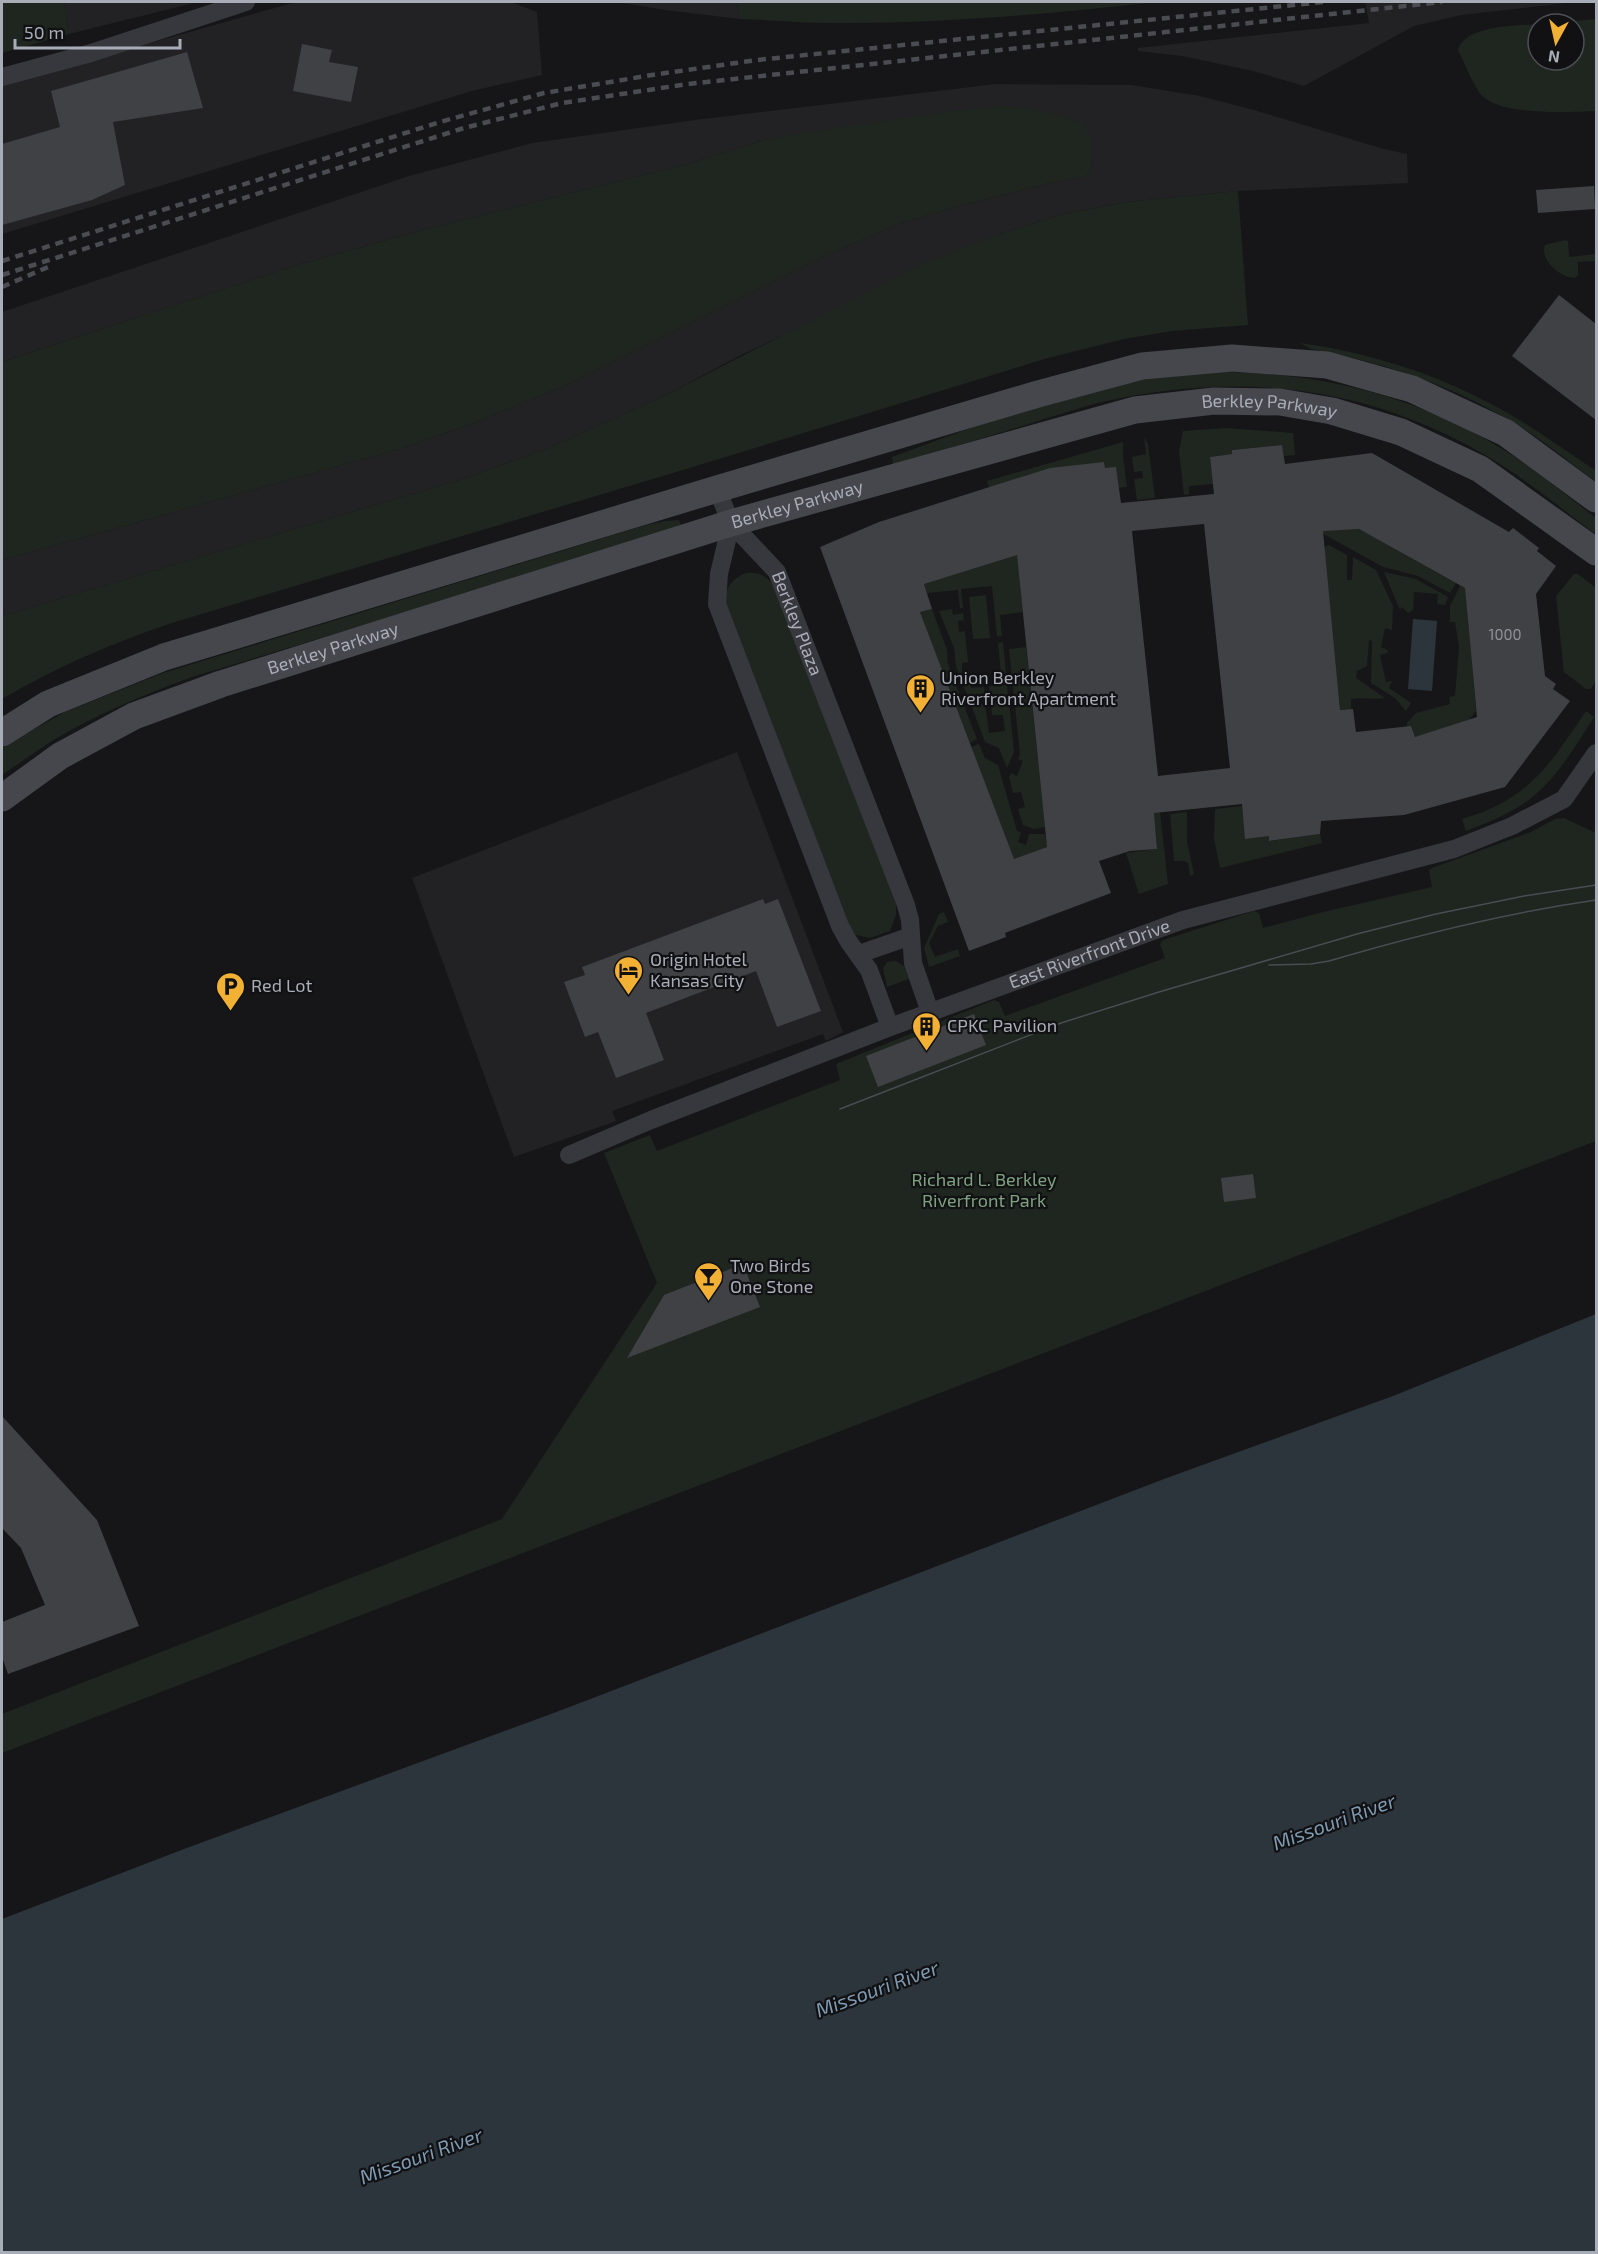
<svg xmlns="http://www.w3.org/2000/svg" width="1598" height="2254" viewBox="0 0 1598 2254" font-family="'Exo 2',sans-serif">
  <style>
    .built { fill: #222225 }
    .green { fill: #1e261f }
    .water { fill: #2c353c }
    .building { fill: #404145; fill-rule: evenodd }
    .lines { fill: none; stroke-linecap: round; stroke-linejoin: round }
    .street { stroke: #37383d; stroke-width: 18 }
    .secondary { stroke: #45474d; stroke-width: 27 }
    .tram { stroke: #4a4c52; stroke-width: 1.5 }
    .rail { stroke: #4a4c52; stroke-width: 4.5; stroke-dasharray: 8 6; stroke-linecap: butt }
    .labels { text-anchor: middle; stroke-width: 4.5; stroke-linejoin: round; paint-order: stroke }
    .number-label { font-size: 15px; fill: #8e929b }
    .street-label { font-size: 18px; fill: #a8adb8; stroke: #111113 }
    .poi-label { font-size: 18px; fill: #a8adb8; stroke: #111113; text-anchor: start }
    .park-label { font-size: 18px; fill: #7fa381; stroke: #111113 }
    .water-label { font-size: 20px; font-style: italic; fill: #7f9bb3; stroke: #111113 }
  </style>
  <rect width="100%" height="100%" fill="#161618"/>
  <!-- built -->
  <path class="built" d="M64,2H198L69,34Z
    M296,2H511L537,12L542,75L472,91L2,234V85Z
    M617,2H737L740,19L665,10Z
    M1365,2H1576L1461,15L1414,26L1304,86L1253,71L1182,56L1138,51V48L1369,23Z
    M996,84L1132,85L1200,96L1254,110L1384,149L1407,154L1408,183L1238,191L1127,202L1063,214L999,234L739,356L666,395L549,448L463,479L2,616V560L403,448L479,421L571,383L823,257L898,224L955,207L1049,183L1089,175L770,138L688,164L423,230L297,265L2,362V312L409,176L532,143L695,120Z
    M737,752L843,1032L826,1041L823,1034L612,1111L616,1121L514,1157L412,878Z"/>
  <!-- green -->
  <path class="green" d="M2,2H64L69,34L2,53Z
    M737,2H1156C1049,14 940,24 832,23C801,23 770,20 740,19Z
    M1596,19V111C1569,112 1496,117 1479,92C1471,80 1465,64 1458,50C1465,25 1516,26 1538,24V60H1574V24H1540Z
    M1008,106L1048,112L1083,123L1092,140L1090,175L1049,183L955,207L898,224L823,257L571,383L479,421L403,448L2,560V362L297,265L423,230L688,164L770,138L950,111Z
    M1238,191L1248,325L1172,331L1124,339L1048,358L683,470L175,622C114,642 57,667 2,699V616L463,479L549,448L666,395L924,263L999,234L1063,214L1127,202Z
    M1565,240L1568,241L1569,257L1596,254V261L1578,262V275L1575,278C1561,278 1539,260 1545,245Z
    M1300,343C1372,353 1440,375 1504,411C1536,429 1566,451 1596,471V482C1572,464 1548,444 1522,428C1458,387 1386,363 1311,349Z
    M1224,372C1323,373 1420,397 1504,450C1536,470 1566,495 1596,518V535C1556,504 1516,471 1471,447C1353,383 1230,373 1102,402C1078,408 1055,416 1032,423C986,437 940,451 893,465L892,457L984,423L1127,382L1161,376Z
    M1226,428L1293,433L1295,455L1284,456L1282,445L1232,450V454L1210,457L1213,484L1189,486V494L1184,495L1179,451L1183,431Z
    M1144,437L1148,444L1155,498L1137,500L1134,479L1143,478L1142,471L1134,472L1132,457L1146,454Z
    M1123,442V457L1127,487L1119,488L1116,468H1105L1104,462L989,488L987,481Z
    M679,520L682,529L192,677C144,695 96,714 52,741C35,752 18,764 2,775V748L9,743L65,712L163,673L646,525L665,521Z
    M1335,525L1336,530L1359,529L1450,580H1458L1450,593L1418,576L1383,567L1320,532Z
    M1329,545L1347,555V580H1352L1353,557L1376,570L1393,606L1392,630L1385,628L1381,647L1388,650L1387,653L1380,655L1386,682L1392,681L1389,688L1411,703L1406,711L1395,698L1371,683L1372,641L1369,640L1367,666L1357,671L1356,678L1385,698C1373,700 1363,697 1351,699V709L1340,710L1324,547Z
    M1009,551L1023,558L1025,570L1019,572L1023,612L1000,615L1002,636H997L992,586L961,589L963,608H960L958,590L927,593L923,581C953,579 981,563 1009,551Z
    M1384,572L1416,579L1448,597L1445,605L1437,604L1438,594L1414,592L1413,610L1408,613L1402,607L1400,610Z
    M746,573C760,572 766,576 775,586L896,904V915L890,931L870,938L856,935L848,926L725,601C726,586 732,579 746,573Z
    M1574,574H1578L1596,588V680L1591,689H1586L1564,672L1556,596Z
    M1462,582L1465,584L1476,711L1463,727L1415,737L1411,726L1407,727V723L1416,713L1450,704L1449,697L1455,696L1459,647L1455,622H1450V606Z
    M986,595L990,638L973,639L969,597Z
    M932,609L947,650L948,664L953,676L945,679L920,612Z
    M952,609L953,615L963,613L964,620L958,621L959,632L965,631L968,662L962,663V673L969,672L971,688L984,687L985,698L969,700L956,666L954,648L939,611Z
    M1003,642L1008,696L990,698L989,686L1002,685L998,643Z
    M1026,647L1045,827L1034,829L1023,825L1018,809L1025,807L1021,792L1013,793L1009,777L1011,773L1017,776L1023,761L1018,759L1020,754L1009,649Z
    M954,680L977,739L970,743L946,682Z
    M1009,701L1014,752L1007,768L999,748L985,742L971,705L985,704L989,733L1005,731L1003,715H992L991,703Z
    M1586,711L1594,717C1553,782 1540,804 1466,831L1462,819C1529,800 1550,764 1586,711Z
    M979,744L985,758L998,765L1017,831L1021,832L1018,842L1026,845L1029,834H1045L1047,847L1009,861L971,747Z
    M1242,806L1246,838L1269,836L1270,841L1320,834L1322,843L1220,868L1214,839L1215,809Z
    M1160,812L1168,884L1139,894L1126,853L1157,849L1154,813Z
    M1187,812V841L1194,874L1190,876L1188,863L1184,861H1174L1170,814Z
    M1564,818L1596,833V1141L2,1753V1714L502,1519L657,1283L604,1153L650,1135L657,1151L840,1080L836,1064L994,1000L999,1002L1005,1016L1165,958L1160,944L1163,940L1254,911L1259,913L1263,928L1319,913L1432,887L1429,870L1432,868L1531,832L1555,819Z
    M944,912L948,922L938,926L929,943L935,957L958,949L960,956L929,967L924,948L939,914Z
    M896,961L904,966L909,979L887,987L883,968L887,962Z"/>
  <!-- water -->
  <path class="water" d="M1413,619L1437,621L1432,691L1408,689Z
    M1596,1314V2252H2V1919L184,1849L559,1711L1164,1479L1393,1396Z"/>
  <!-- building -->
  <path class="building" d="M302,44L332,50L329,62L358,67L351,102L293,91Z
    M187,52L203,108L113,122L125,185L92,200L2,225V144L60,127L51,91Z
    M1594,186L1595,209L1538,213L1536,190Z
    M1559,295L1596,324V420L1512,356Z
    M1282,445L1285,464L1372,453L1509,532L1513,528L1539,548L1537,551L1556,566L1536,594L1545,676L1556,684L1553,689L1570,701L1505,787L1404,815L1321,821L1320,834L1269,841V836L1245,839L1242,804L1154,813L1157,849L1130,851L1099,861L1111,893L1005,933L1006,937L969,951L820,547L879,522L1050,468L1104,462L1105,468L1116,467L1121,503L1214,494L1210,457L1232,454V450ZM1204,524L1230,768L1158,776L1132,531ZM1359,529L1465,588L1477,717L1415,737L1411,726L1356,732L1353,709L1340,710L1323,531ZM1017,555L1047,847L1014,859L920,612L932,609L924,584Z
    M763,899L765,904L778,899L821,1011L777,1027L756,971L646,1013L664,1060L616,1078L598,1032L585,1037L564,982L585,975L582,967Z
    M974,1014L986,1045L878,1087L866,1056Z
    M1253,1174L1256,1198L1224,1202L1221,1178Z
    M743,1264L760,1307L627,1358L664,1295Z
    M2,1416L97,1520L139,1626L8,1674L2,1657V1622L45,1605L21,1548L2,1528Z"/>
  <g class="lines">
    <!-- street -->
    <g class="street">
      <path d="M2,77L91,53L246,2"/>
      <path d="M717,489L731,523"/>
      <path d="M859,954L911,936"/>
      <path id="s1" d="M890,1027L869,970L849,942L840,926L717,604L719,574L731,523L777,572L906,905L910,920L913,963L930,1012"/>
      <path id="s2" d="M569,1155L651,1120L890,1027L1183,920L1454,849L1512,826L1564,799L1596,753"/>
    </g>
    <!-- secondary -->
    <g class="secondary">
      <path d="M2,733L48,704L164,657L717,489L1038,394L1142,366L1232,358L1327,365L1412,389L1506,433L1596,499"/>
      <path id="s3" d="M2,798L60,756L134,716L221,684L731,523L1135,410L1214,401L1280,402L1332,411L1401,432L1480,469L1596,552"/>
    </g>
    <!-- tram -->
    <path class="tram" d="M1269,965L1311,964L1329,961C1417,935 1506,913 1596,900
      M840,1109L1061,1023L1159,992L1357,934L1436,914L1524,896L1596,885"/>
    <!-- rail -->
    <path class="rail" d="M2,261L440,122L544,93L652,75L757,60L1323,2
      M2,275L464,128L562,103L688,84L1442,2
      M2,287L48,267"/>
  </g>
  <!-- icons -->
  <defs>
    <symbol id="building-pin" viewBox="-11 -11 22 30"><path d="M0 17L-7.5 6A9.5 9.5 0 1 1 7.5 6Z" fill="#f2b134" stroke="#111113"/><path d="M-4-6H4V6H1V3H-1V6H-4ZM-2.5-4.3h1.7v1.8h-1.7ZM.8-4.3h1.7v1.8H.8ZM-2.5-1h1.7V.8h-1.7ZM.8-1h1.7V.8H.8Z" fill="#111"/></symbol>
    <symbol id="hotel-pin" viewBox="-11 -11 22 30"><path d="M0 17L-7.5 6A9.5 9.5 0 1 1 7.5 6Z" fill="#f2b134" stroke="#111113"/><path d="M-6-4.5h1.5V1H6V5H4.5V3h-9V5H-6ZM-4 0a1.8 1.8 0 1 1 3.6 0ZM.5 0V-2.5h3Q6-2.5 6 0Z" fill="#111"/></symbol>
    <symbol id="parking-pin" viewBox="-11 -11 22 30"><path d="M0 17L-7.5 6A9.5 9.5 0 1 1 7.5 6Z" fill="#f2b134" stroke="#111113"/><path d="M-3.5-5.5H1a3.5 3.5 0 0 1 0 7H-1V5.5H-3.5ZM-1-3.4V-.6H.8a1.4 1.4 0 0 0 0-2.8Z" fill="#111"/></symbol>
    <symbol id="bar-pin" viewBox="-11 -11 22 30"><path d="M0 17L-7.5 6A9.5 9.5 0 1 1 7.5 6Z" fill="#f2b134" stroke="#111113"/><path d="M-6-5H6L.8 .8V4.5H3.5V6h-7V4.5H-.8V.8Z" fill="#111"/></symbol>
  </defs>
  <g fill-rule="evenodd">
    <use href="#building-pin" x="904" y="672" width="33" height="45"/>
    <use href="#hotel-pin" x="612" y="954" width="33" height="45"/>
    <use href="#parking-pin" x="214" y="970" width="33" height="45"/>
    <use href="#building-pin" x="910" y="1010" width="33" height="45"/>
    <use href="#bar-pin" x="692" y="1260" width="33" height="45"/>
  </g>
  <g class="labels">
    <!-- number labels -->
    <g class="number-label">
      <text x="1505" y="640">1000</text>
    </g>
    <!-- street labels -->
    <g class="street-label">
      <text dy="6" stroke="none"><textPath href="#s3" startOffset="1338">Berkley Parkway</textPath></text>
      <text dy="6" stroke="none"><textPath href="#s3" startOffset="852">Berkley Parkway</textPath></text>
      <text dy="6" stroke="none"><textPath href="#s1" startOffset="663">Berkley Plaza</textPath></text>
      <text dy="6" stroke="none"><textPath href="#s3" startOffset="366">Berkley Parkway</textPath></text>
      <text dy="6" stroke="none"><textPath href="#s2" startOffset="558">East Riverfront Drive</textPath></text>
    </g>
    <!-- poi labels -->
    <g class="poi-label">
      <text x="941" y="684">Union Berkley<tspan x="941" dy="21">Riverfront Apartment</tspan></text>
      <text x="650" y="966">Origin Hotel<tspan x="650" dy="21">Kansas City</tspan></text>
      <text x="251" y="992">Red Lot</text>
      <text x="947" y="1032">CPKC Pavilion</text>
      <text x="730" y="1272">Two Birds<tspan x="730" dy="21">One Stone</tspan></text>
    </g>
    <!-- park labels -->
    <g class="park-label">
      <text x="984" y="1186">Richard L. Berkley<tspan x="984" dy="21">Riverfront Park</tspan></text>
    </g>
    <!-- water labels -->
    <g class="water-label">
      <text transform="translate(1334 1822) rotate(-20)" y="7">Missouri River</text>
      <text transform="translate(877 1989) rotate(-20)" y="7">Missouri River</text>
      <text transform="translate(421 2156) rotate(-20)" y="7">Missouri River</text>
    </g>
  </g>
  <!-- border -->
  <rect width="1598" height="2254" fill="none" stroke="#a8adb8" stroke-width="6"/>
  <!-- north arrow -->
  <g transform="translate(1556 42) rotate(188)"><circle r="28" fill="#111113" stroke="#4d4f55" stroke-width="1.5"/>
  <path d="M0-4.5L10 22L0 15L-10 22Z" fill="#f2b134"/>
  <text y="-9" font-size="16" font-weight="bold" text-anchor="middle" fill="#a8adb8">N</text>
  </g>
  <!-- scale -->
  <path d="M15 39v9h165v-9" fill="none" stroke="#a8adb8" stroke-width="3"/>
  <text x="24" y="39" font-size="18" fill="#a8adb8" stroke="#111113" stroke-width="4.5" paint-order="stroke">50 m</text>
</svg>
